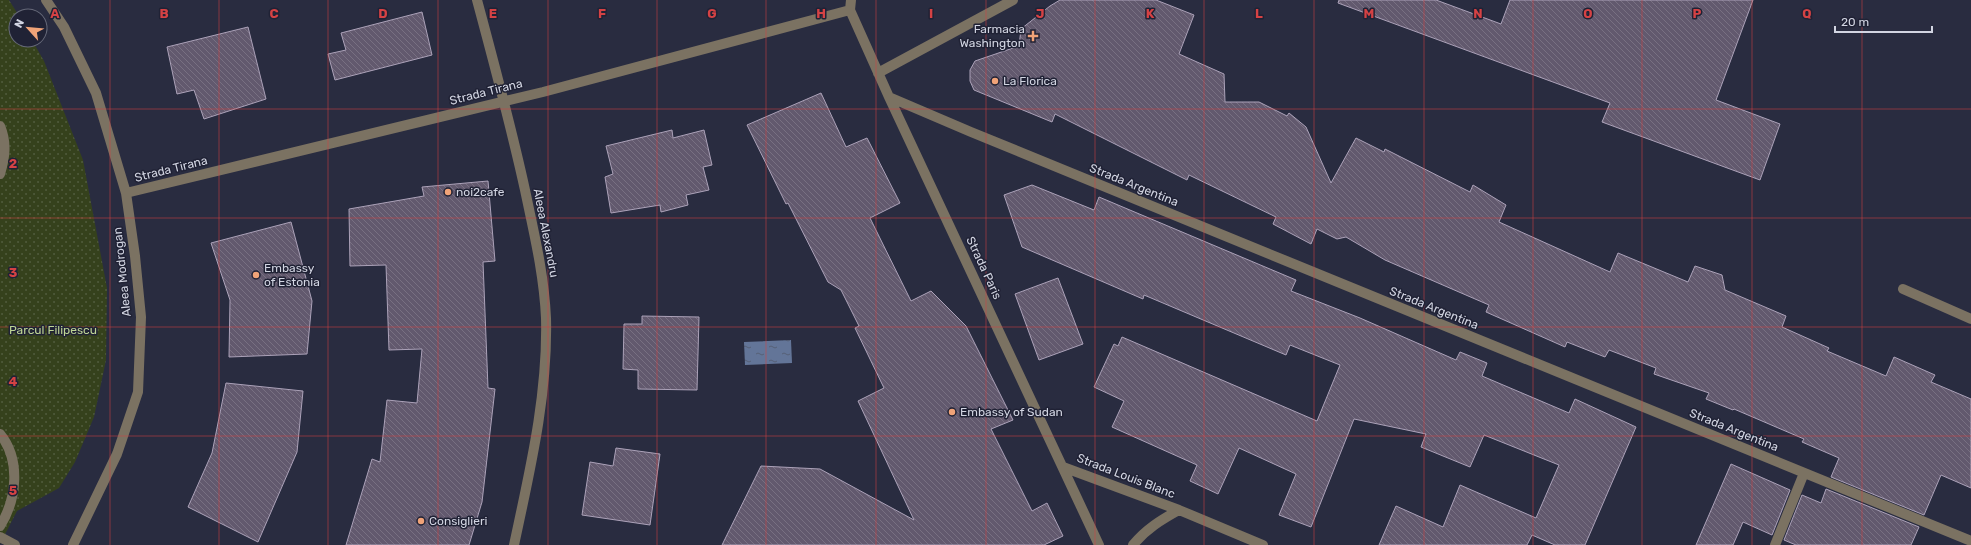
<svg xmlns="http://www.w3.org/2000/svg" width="1971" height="545" viewBox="0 0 1971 545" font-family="Rubik,sans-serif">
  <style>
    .garden { fill: url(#garden-dots) }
    .water { fill: url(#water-ripples) }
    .building { fill: url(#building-back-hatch); stroke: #aca2b9 }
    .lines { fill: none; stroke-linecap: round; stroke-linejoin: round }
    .minor { stroke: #7b7262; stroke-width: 10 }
    .grid { fill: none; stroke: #d54244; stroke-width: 1; stroke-opacity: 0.55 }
    .poi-dot { fill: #f0a378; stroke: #202235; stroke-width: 1.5 }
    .labels { text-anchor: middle; stroke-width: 3; stroke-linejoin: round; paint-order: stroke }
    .poi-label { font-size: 12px; fill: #d2d5e2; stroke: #202235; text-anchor: start }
    .street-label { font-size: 12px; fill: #d2d5e2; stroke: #202235 }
    .park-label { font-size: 12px; fill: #bed594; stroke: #202235 }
    .grid-label { font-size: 13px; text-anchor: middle; font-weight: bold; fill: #d54244; stroke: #202235; stroke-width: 3; stroke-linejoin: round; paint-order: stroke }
  </style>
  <defs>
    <pattern id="garden-dots" width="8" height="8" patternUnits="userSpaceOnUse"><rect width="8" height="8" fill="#35411c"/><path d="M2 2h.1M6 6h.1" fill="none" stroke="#515c3d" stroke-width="1.8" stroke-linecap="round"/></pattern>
    <pattern id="water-ripples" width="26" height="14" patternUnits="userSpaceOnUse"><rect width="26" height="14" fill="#637598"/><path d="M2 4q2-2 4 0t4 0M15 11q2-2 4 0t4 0" fill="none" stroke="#556076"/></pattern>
    <pattern id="building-back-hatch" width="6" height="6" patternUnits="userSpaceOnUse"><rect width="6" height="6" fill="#62596e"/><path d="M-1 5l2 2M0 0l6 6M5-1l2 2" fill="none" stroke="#787082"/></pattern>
  </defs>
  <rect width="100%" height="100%" fill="#292c40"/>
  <!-- garden -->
  <path class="garden" d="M0,0H9L19,16H16V40H32L44,61L83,160L107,288L106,360L94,417L75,462L59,488L17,511L0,544Z"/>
  <!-- water -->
  <path class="water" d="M791,340L792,363L745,365L744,342Z"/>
  <!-- building -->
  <path class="building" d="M1060,0H1156L1194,15L1179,54L1224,74L1225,102H1259L1287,116L1289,113L1306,127L1331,183L1356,138L1384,152L1385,149L1470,192L1473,185L1506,205L1499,222L1610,272L1618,253L1688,282L1695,266L1722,275L1725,290L1786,316L1782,327L1829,348L1827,351L1886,376L1894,357L1935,375L1931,382L1971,399V488L1941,475L1924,515L1831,477L1839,458L1802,442L1804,439L1734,409L1733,410L1706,399L1709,393L1654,374L1656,368L1609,350L1605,357L1567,342L1565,347L1486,312L1489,305L1385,260L1346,237L1337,239L1317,229L1311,244L1273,224L1276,217L1189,175L1187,180L1055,114L1052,122L974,90L970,81V70L975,61L1019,46L1021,29L1050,6Z
    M1339,0H1436L1501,24L1510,0H1753L1716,100L1780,124L1760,180L1602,122L1610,103L1338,3Z
    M422,12L432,55L335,80L328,54L346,50L341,33Z
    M248,27L266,99L204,119L194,90L177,94L167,47Z
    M821,93L846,147L867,138L900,203L870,218L911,301L931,291L966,326L1013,420L991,429L1032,511L1047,503L1063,536L1044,545H722L761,466L820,469L914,520L858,401L884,388L855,328L859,326L841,290L828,282L788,203L786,204L747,125Z
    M672,130L673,138L704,130L712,165L703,167L709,190L686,195L688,205L661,212L660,205L611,213L605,177L613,174L606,146Z
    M488,181L495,261L483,262L488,388L495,389L482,502L469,545H346L372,459L380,462L387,400L417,403L422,349L389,350L386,265L350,266L349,209L424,196L422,187Z
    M1032,185L1094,210L1099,197L1296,280L1291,291L1360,318L1456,360L1460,352L1487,363L1482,376L1569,413L1575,399L1636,427L1585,545H1555L1532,535L1527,545H1379L1396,506L1443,527L1460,485L1536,518L1559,465L1484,435L1470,467L1421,447L1426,434L1354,419L1311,527L1279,515L1296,474L1239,448L1218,494L1190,481L1197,465L1112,427L1124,401L1094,387L1114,344L1118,346L1122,337L1317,421L1340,365L1290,345L1286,355L1144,295L1143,299L1022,247L1004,195Z
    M291,222L312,301L307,354L229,357L230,300L211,243Z
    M1058,278L1083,344L1039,360L1015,294Z
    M642,316L699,317L697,390L638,389V370L623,369L624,324H642Z
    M226,383L303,391L297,452L258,542L188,507L212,453Z
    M616,448L660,454L650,525L582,515L590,462L613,466Z
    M1731,464L1790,490L1772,535L1743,522L1733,545H1696Z
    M1826,489L1919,527L1911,545H1796L1784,540L1802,495L1821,503Z"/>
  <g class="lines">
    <!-- minor -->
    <path class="minor" d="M46,0L64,27L96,93L126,193L135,256L141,317L138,392L117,454L73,545
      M477,0C494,63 511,126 525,190C534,233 544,274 546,318C548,395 530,470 514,545
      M851,0L850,10L889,97L1099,545
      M878,73L1013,0
      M889,97L971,132L1971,541
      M0,126C7,143 5,157 0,174
      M126,193L543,92L850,10
      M1903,289L1971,319
      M0,434C21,460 17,499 0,526
      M1063,467L1179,510L1263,545
      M0,537L15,545
      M1133,545C1146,529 1161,520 1179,510
      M1775,545L1804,473"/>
  </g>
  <!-- grid -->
  <path class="grid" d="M110,0V545M219,0V545M328,0V545M438,0V545M548,0V545M657,0V545M766,0V545M876,0V545M986,0V545M1095,0V545M1204,0V545M1314,0V545M1424,0V545M1533,0V545M1642,0V545M1752,0V545M1862,0V545M0,109H1971M0,218H1971M0,327H1971M0,436H1971"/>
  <!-- markers -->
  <g class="poi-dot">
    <path d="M1031 30h4v4h4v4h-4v4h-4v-4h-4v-4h4z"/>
    <circle cx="995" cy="81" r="4"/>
    <circle cx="448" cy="192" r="4"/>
    <circle cx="256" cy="275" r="4"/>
    <circle cx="952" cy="412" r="4"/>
    <circle cx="421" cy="521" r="4"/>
  </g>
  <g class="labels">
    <!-- poi labels -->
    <g class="poi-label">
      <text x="1025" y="33" text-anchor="end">Farmacia<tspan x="1025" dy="14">Washington</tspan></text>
      <text x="1003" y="85">La Florica</text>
      <text x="456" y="196">noi2cafe</text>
      <text x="264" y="272">Embassy<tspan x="264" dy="14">of Estonia</tspan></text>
      <text x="960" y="416">Embassy of Sudan</text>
      <text x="429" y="525">Consiglieri</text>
    </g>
    <!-- street labels -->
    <g class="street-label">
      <text transform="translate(486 92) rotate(-14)" y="4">Strada Tirana</text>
      <text transform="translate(171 169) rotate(-14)" y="4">Strada Tirana</text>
      <text transform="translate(1134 185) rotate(22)" y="4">Strada Argentina</text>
      <text transform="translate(546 233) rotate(79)" y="4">Aleea Alexandru</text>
      <text transform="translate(984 268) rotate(65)" y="4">Strada Paris</text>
      <text transform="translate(122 272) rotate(-96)" y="4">Aleea Modrogan</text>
      <text transform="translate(1434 308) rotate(22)" y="4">Strada Argentina</text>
      <text transform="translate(1734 430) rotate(22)" y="4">Strada Argentina</text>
      <text transform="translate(1126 476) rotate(21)" y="4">Strada Louis Blanc</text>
    </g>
    <!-- park labels -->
    <g class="park-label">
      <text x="53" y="334">Parcul Filipescu</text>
    </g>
  </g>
  <g class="grid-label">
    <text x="55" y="18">A</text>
    <text x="164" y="18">B</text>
    <text x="274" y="18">C</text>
    <text x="383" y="18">D</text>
    <text x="493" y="18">E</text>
    <text x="602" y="18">F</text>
    <text x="712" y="18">G</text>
    <text x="821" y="18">H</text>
    <text x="931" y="18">I</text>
    <text x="1040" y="18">J</text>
    <text x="1150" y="18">K</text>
    <text x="1259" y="18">L</text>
    <text x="1369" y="18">M</text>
    <text x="1478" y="18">N</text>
    <text x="1588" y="18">O</text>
    <text x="1697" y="18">P</text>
    <text x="1807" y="18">Q</text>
    <text x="13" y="168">2</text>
    <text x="13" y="277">3</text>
    <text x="13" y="386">4</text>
    <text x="13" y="495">5</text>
  </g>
  <!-- north arrow -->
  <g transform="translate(28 28) rotate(297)"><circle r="19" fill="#202235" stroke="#676a7a"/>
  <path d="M0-3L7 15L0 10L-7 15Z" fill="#f0a378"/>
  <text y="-6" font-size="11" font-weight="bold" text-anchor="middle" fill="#d2d5e2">N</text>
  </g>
  <!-- scale -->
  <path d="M1835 26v6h97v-6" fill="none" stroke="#d2d5e2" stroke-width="2"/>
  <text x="1841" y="26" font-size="12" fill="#d2d5e2" stroke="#202235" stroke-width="3" paint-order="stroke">20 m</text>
</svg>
